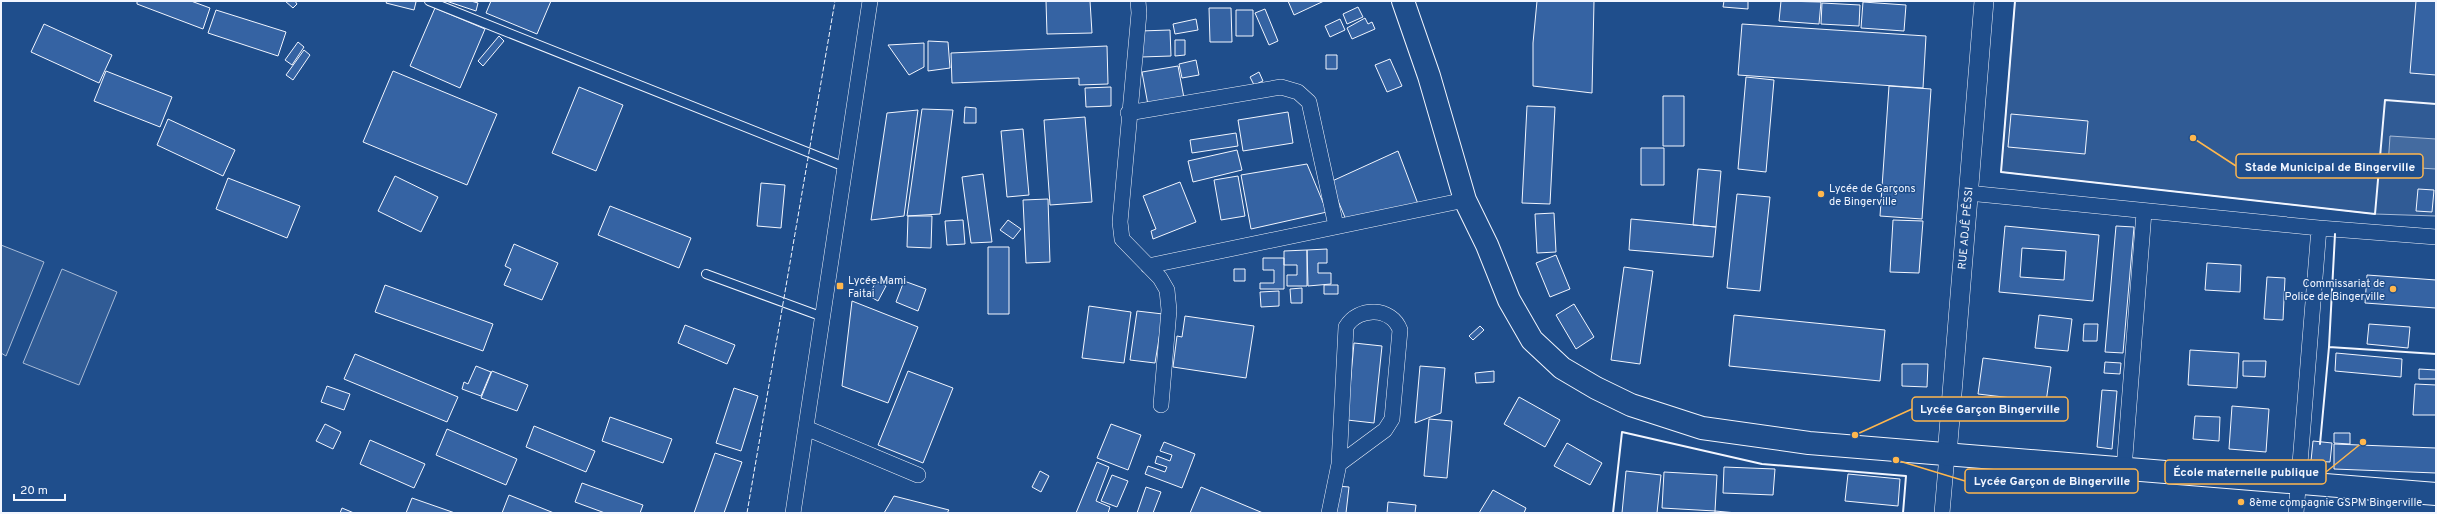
<svg xmlns="http://www.w3.org/2000/svg" width="2437" height="514" viewBox="0 0 2437 514" font-family="Overpass,sans-serif">
  <style>
    .green { fill: #305b95; stroke: #a8bbd7 }
    .water { fill: #446ba0; stroke: #a8bbd7 }
    .building { fill: #3563a3; stroke: #f2f6ff; fill-rule: evenodd }
    .lines { fill: none; stroke-linecap: round; stroke-linejoin: round }
    .service-casing { stroke: #f2f6ff; stroke-width: 10 }
    .minor-casing { stroke: #f2f6ff; stroke-width: 16 }
    .tertiary-casing { stroke: #f2f6ff; stroke-width: 20 }
    .secondary-casing { stroke: #f2f6ff; stroke-width: 24 }
    .service { stroke: #1f4e8c; stroke-width: 8 }
    .minor { stroke: #1f4e8c; stroke-width: 15 }
    .tertiary { stroke: #1f4e8c; stroke-width: 19 }
    .secondary { stroke: #1f4e8c; stroke-width: 22 }
    .fence { stroke: #f2f6ff; stroke-width: 1; stroke-dasharray: 5 2; stroke-linecap: butt }
    .wall { stroke: #f2f6ff; stroke-width: 2 }
    .poi-dot { fill: #ffb74d; stroke: #1f4e8c; stroke-width: 1.5 }
    .labels { text-anchor: middle; stroke-width: 3; stroke-linejoin: round; paint-order: stroke }
    .poi-label { font-size: 11px; fill: #f2f6ff; stroke: #1f4e8c; text-anchor: start }
    .street-label { font-size: 11px; fill: #f2f6ff; stroke: #1f4e8c }
    .leader { fill: none; stroke: #ffb74d; stroke-width: 1.5 }
    .callout-dot { fill: #ffb74d; stroke: #1f4e8c; stroke-width: 1.5 }
    .callout { fill: #1f4e8c; stroke: #ffb74d; stroke-width: 1.5 }
    .callout-label { font-size: 12px; text-anchor: middle; font-weight: bold; fill: #f2f6ff }
  </style>
  <rect width="100%" height="100%" fill="#1f4e8c"/>
  <!-- green -->
  <path class="green" d="M2015,1H2436V216L2375,214L2001,172Z
    M1,245L44,262L6,356L1,353Z
    M62,269L117,292L79,385L23,363Z"/>
  <!-- water -->
  <path class="water" d="M2390,136L2436,139V169L2388,166Z"/>
  <!-- building -->
  <path class="building" d="M191,1L210,8L203,29L137,4V1Z
    M285,1H295L297,4L293,8Z
    M387,1H414L416,2L414,10L386,3Z
    M446,1H471L478,3L476,11Z
    M491,1H551L537,34L486,13Z
    M1046,1H1090L1092,33L1047,34Z
    M1288,1H1324L1294,15Z
    M1537,1H1594L1592,93L1533,86V43Z
    M1724,1H1748V9L1723,7Z
    M1781,1L1821,2L1819,24L1779,21Z
    M2416,1H2436V75L2410,73Z
    M1863,2L1906,5L1904,31L1861,28Z
    M1822,3L1860,5L1859,26L1821,24Z
    M1358,7L1363,17L1347,24L1343,14Z
    M435,8L485,29L460,88L410,66Z
    M1209,8H1231L1232,42H1210Z
    M1265,9L1278,41L1269,45L1255,13Z
    M216,10L286,32L278,56L208,33Z
    M1236,10H1253V36H1236Z
    M1365,18L1368,24L1372,22L1375,29L1352,39L1347,28Z
    M1196,19L1198,30L1175,34L1173,24Z
    M1340,19L1345,30L1330,37L1325,26Z
    M44,24L112,55L99,83L31,52Z
    M1742,24L1926,36L1923,88L1738,75Z
    M1170,30L1171,56L1141,57L1140,31Z
    M499,36L504,41L483,66L478,61Z
    M1175,40H1185V55L1175,56Z
    M928,41L948,42L950,68L928,71Z
    M298,42L304,47L292,65L285,60Z
    M924,43V67L909,75L888,45Z
    M1107,46L1108,84L1079,85V78L952,83L951,53Z
    M304,50L310,55L293,80L286,75Z
    M1326,55H1337V69H1326Z
    M1390,59L1402,86L1387,92L1375,65Z
    M1196,60L1199,75L1182,78L1179,64Z
    M1178,66L1184,98L1148,105L1142,72Z
    M106,71L172,97L160,127L94,101Z
    M393,71L497,114L467,185L363,142Z
    M1259,72L1263,81L1254,85L1250,77Z
    M1746,77L1774,80L1766,172L1738,169Z
    M1889,86L1931,89L1922,219L1880,216Z
    M579,87L623,105L596,171L552,153Z
    M1111,87V106L1086,107L1085,88Z
    M1663,96H1684V146H1663Z
    M1527,106L1555,107L1550,204L1522,203Z
    M965,107L976,108V123H964Z
    M922,109L953,110L940,214L907,216Z
    M918,110L904,216L871,220L887,113Z
    M1288,112L1293,143L1243,151L1238,120Z
    M2011,114L2088,121L2085,154L2008,147Z
    M1085,117L1092,202L1050,205L1044,120Z
    M168,119L235,150L223,176L157,145Z
    M1023,129L1029,195L1007,197L1001,131Z
    M1236,133L1238,146L1192,153L1190,140Z
    M1641,148H1664V185H1641Z
    M1237,150L1242,170L1193,182L1188,161Z
    M1398,151L1418,204L1347,222L1330,182Z
    M1307,164L1327,212L1251,229L1241,175Z
    M1698,169L1721,171L1716,227L1693,225Z
    M983,174L992,242L971,243L962,177Z
    M395,176L438,197L421,232L378,211Z
    M1238,176L1245,216L1221,220L1214,180Z
    M228,178L300,206L287,238L216,209Z
    M1180,182L1196,222L1153,239L1151,231L1156,229L1143,196Z
    M761,183L785,185L781,228L757,226Z
    M2418,189L2434,190L2432,212L2416,211Z
    M1737,194L1770,197L1760,291L1727,288Z
    M1048,199L1050,262L1026,263L1023,200Z
    M610,206L691,238L679,268L598,235Z
    M1554,213L1556,252L1537,253L1535,214Z
    M908,216H932L931,248L907,247Z
    M1631,219L1716,227L1713,257L1629,250Z
    M963,220L965,244L947,245L945,221Z
    M1008,220L1021,229L1013,239L1000,230Z
    M1893,220L1923,221L1919,273L1890,272Z
    M2005,226L2099,235L2093,301L1999,292ZM2022,248L2066,251L2064,280L2020,277Z
    M2116,226L2134,227L2123,353L2105,352Z
    M514,244L558,263L542,300L504,285L511,269L505,266Z
    M988,247H1009V314H988Z
    M1327,249V263H1318V273H1331V284L1308,286L1307,250Z
    M1307,250V286H1287V275H1297V265H1284V251Z
    M1556,255L1570,289L1550,297L1536,263Z
    M1263,258H1284V289H1260V283H1274V270H1263Z
    M2207,263L2241,265L2240,292L2205,290Z
    M1624,267L1653,271L1640,364L1611,360Z
    M1234,269H1245V281H1234Z
    M2367,275L2436,280V308L2365,303Z
    M2267,277L2285,278L2283,320L2264,319Z
    M876,281L886,286L878,301L869,296Z
    M904,281L926,289L918,311L896,302Z
    M385,285L493,324L483,351L375,312Z
    M1324,285H1338V294H1324Z
    M1302,288V303H1291L1290,289Z
    M1279,291V306L1261,307L1260,292Z
    M852,301L918,327L888,403L842,386Z
    M1574,304L1594,337L1576,349L1556,315Z
    M1089,306L1131,312L1124,363L1082,358Z
    M1137,311L1163,314L1155,363L1130,360Z
    M1734,315L1885,330L1880,381L1729,366Z
    M2039,315L2072,319L2068,351L2035,348Z
    M1185,316L1254,326L1246,378L1173,367L1177,336L1182,337Z
    M2084,324H2098L2097,341H2083Z
    M2369,324L2410,327L2408,348L2367,344Z
    M685,325L735,345L727,364L678,343Z
    M1480,326L1484,330L1473,340L1469,336Z
    M1354,343L1382,346L1374,423L1347,420Z
    M2190,350L2239,353L2237,388L2188,385Z
    M2336,353L2402,359L2401,377L2335,371Z
    M355,354L458,397L447,422L344,379Z
    M1983,358L2051,367L2046,402L1978,394Z
    M2243,361H2266L2265,377L2243,376Z
    M2105,362L2121,363L2120,374L2104,373Z
    M1902,364H1928L1927,387L1902,386Z
    M476,366L491,372L481,396L462,389L464,382L468,384Z
    M1420,366L1445,368L1441,413L1415,423Z
    M2419,369L2436,370V379H2419Z
    M492,371L528,385L517,411L481,398Z
    M908,371L953,388L923,463L878,445Z
    M1494,371V382L1476,383L1475,373Z
    M2415,384L2436,385V415H2413Z
    M327,386L350,394L344,410L321,402Z
    M734,388L758,396L741,451L716,443Z
    M2102,390L2117,391L2112,449L2097,447Z
    M1519,397L1560,420L1545,447L1504,424Z
    M2232,406L2269,409L2266,452L2229,449Z
    M2195,416L2220,417L2219,441L2193,439Z
    M610,417L672,439L663,463L602,441Z
    M1429,419L1452,421L1447,478L1424,476Z
    M325,424L341,432L333,449L316,441Z
    M1111,424L1141,435L1128,470L1097,458Z
    M534,426L595,451L586,472L526,447Z
    M447,429L517,459L506,485L436,455Z
    M2334,433H2350V444L2334,443Z
    M370,440L425,464L414,488L360,464Z
    M2313,441L2332,443L2330,462L2311,461Z
    M1164,442L1195,454L1182,488L1145,474L1148,466L1165,472L1167,467L1155,463L1157,456L1170,461L1172,455L1160,451Z
    M1567,443L1602,463L1590,485L1554,466Z
    M2334,444L2436,448V473L2334,469Z
    M715,453L742,462L724,513H694Z
    M1097,462L1109,467L1096,501L1110,507L1108,513H1076Z
    M1724,467L1775,469L1773,495L1723,493Z
    M1040,471L1049,476L1041,492L1032,487Z
    M1626,471L1661,475L1657,513H1622Z
    M1664,472L1717,475L1715,511L1662,508Z
    M1848,474L1900,479L1898,506L1845,501Z
    M1112,475L1128,481L1117,507L1101,501Z
    M582,483L643,505L640,513H605L575,502Z
    M1337,486L1349,487L1346,513H1335Z
    M1146,487L1161,492L1153,513H1137Z
    M1201,487L1263,513H1190Z
    M1493,490L1526,508L1524,513H1479Z
    M509,495L554,513H502Z
    M894,496L949,510L947,513H884Z
    M412,498L455,513H406Z
    M1388,502L1416,505L1415,513H1387Z
    M342,508L354,513H340Z
    M1715,511L1737,513H1715Z"/>
  <g class="lines">
    <defs>
      <path id="service" d="M429,1L845,167
        M706,274L823,317"/>
      <path id="minor" d="M1138,1L1139,13L1120,222L1122,239L1160,278L1167,290L1169,310L1161,405
        M1128,113L1281,87L1298,92L1309,102L1336,226
        M1968,193L2319,228L2436,237
        M1148,266L1465,200
        M806,428L918,475
        M2124,469L2144,212
        M793,513L870,1
        M1329,513L1339,464L1346,327C1358,306 1392,307 1400,330L1392,419L1385,430L1339,464
        M1942,513L1947,455
        M2296,513L2319,228"/>
      <path id="tertiary" d="M1947,455L1984,1"/>
      <path id="secondary" d="M1403,1L1429,76L1465,200L1487,245L1509,300L1532,340L1562,368L1596,388L1631,405L1702,428L1809,443L2436,494"/>
    </defs>
    <!-- service casing -->
    <use href="#service" class="service-casing"/>
    <!-- minor casing -->
    <use href="#minor" class="minor-casing"/>
    <!-- tertiary casing -->
    <use href="#tertiary" class="tertiary-casing"/>
    <!-- secondary casing -->
    <use href="#secondary" class="secondary-casing"/>
    <!-- service -->
    <use href="#service" class="service"/>
    <!-- minor -->
    <use href="#minor" class="minor"/>
    <!-- tertiary -->
    <use href="#tertiary" class="tertiary"/>
    <!-- secondary -->
    <use href="#secondary" class="secondary"/>
    <!-- fence -->
    <path class="fence" d="M747,513L835,1"/>
    <!-- wall -->
    <path class="wall" d="M2015,1L2001,172L2375,214L2385,100L2436,104
      M2335,234L2329,347L2436,354
      M2320,444L2329,347
      M1613,513L1622,432L1762,464L1906,476L1903,513"/>
  </g>
  <!-- markers -->
  <g class="poi-dot">
    <circle cx="1821" cy="194" r="4"/>
    <rect x="836" y="282" width="8" height="8" rx="2"/>
    <circle cx="2393" cy="289" r="4"/>
    <circle cx="2241" cy="502" r="4"/>
  </g>
  <g class="labels">
    <!-- poi labels -->
    <g class="poi-label">
      <text x="1829" y="192">Lycée de Garçons<tspan x="1829" dy="13">de Bingerville</tspan></text>
      <text x="848" y="284">Lycée Mami<tspan x="848" dy="13">Faitai</tspan></text>
      <text x="2385" y="287" text-anchor="end">Commissariat de<tspan x="2385" dy="13">Police de Bingerville</tspan></text>
      <text x="2249" y="506">8ème compagnie GSPM Bingerville</text>
    </g>
    <!-- street labels -->
    <g class="street-label">
      <text transform="translate(1965 228) rotate(-85)" y="4">RUE ADJÊ PÊSSI</text>
    </g>
  </g>
  <!-- callouts -->
  <path class="leader" d="M2193 138L2236 166M1855 435L1912 409M2363 442L2326 472M1896 460L1965 481"/>
  <g class="callout-dot">
    <circle cx="2193" cy="138" r="4"/>
    <circle cx="1855" cy="435" r="4"/>
    <circle cx="2363" cy="442" r="4"/>
    <circle cx="1896" cy="460" r="4"/>
  </g>
  <g class="callout">
    <rect x="2236" y="154" width="187" height="24" rx="4"/>
    <rect x="1912" y="397" width="156" height="24" rx="4"/>
    <rect x="2165" y="460" width="161" height="24" rx="4"/>
    <rect x="1965" y="469" width="173" height="24" rx="4"/>
  </g>
  <g class="callout-label">
    <text x="2330" y="171">Stade Municipal de Bingerville</text>
    <text x="1990" y="413">Lycée Garçon Bingerville</text>
    <text x="2246" y="476">École maternelle publique</text>
    <text x="2052" y="485">Lycée Garçon de Bingerville</text>
  </g>
  <!-- border -->
  <rect width="2437" height="514" fill="none" stroke="#f2f6ff" stroke-width="4"/>
  <!-- scale -->
  <path d="M14 494v6h51v-6" fill="none" stroke="#f2f6ff" stroke-width="2"/>
  <text x="20" y="494" font-size="12" fill="#f2f6ff" stroke="#1f4e8c" stroke-width="3" paint-order="stroke">20 m</text>
</svg>
